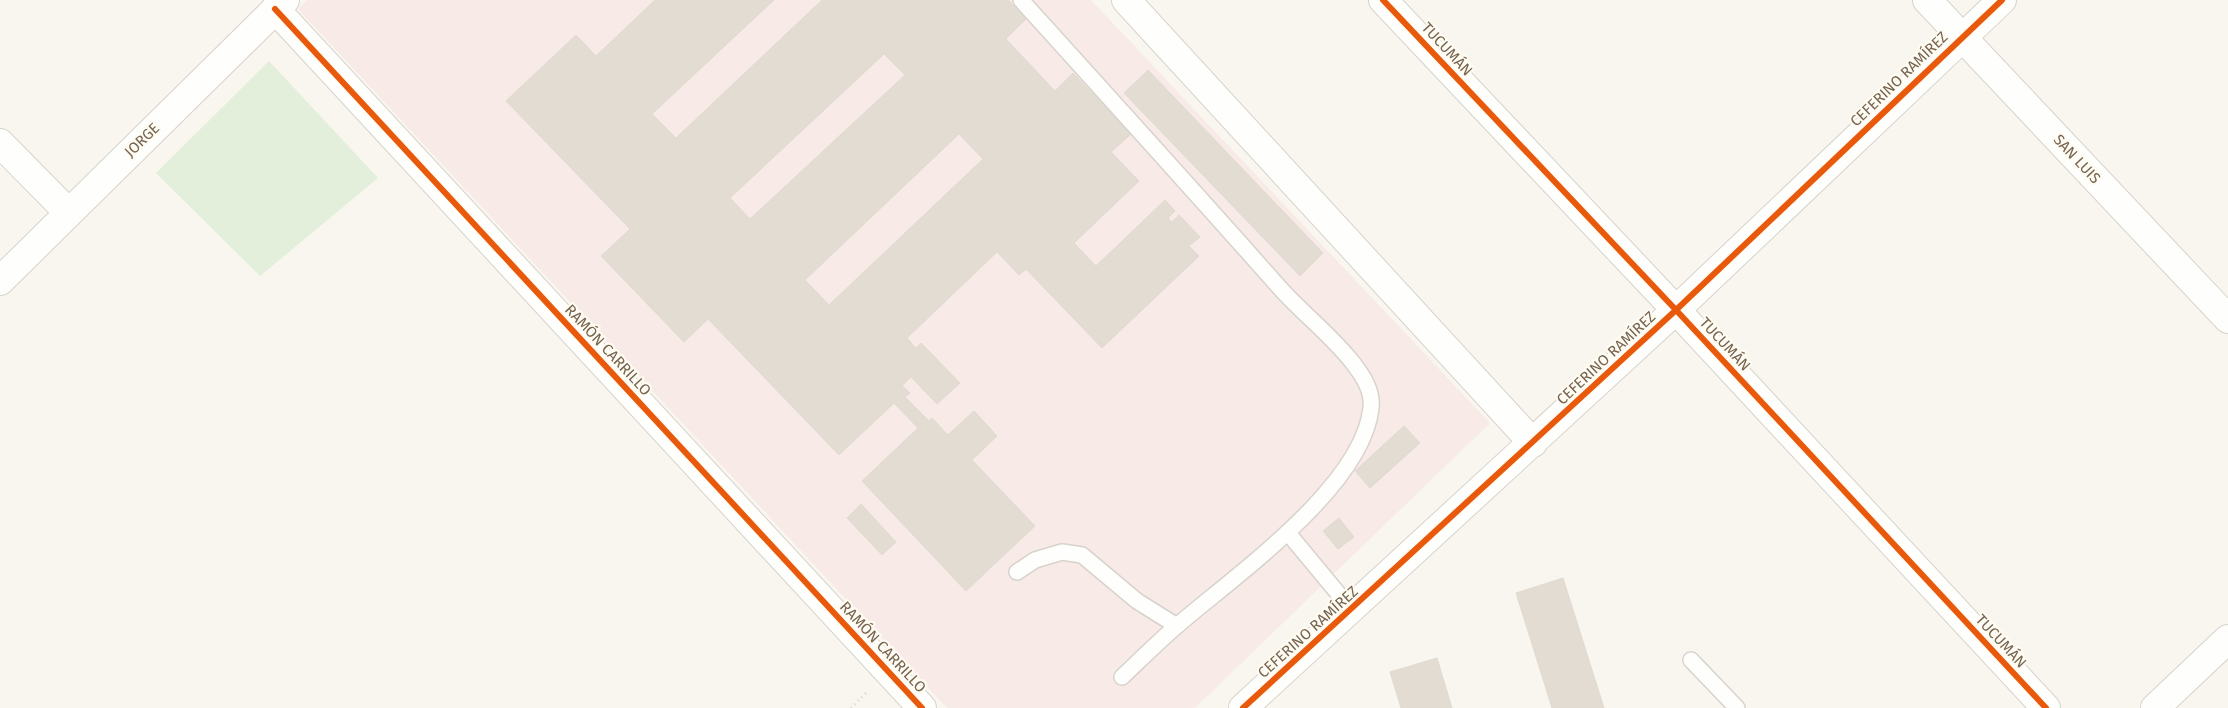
<svg xmlns="http://www.w3.org/2000/svg" width="2228" height="708" viewBox="0 0 2228 708" font-family="'Fira Sans',sans-serif">
  <style>
    .medical { fill: #f8eae6 }
    .green { fill: #e3efda }
    .building { fill: #e2dcd3; stroke: #e0dad1; fill-rule: evenodd }
    .lines { fill: none; stroke-linecap: round; stroke-linejoin: round }
    .lane-casing { stroke: #d7d3cc; stroke-width: 18 }
    .street-casing { stroke: #d7d3cc; stroke-width: 30 }
    .secondary-casing { stroke: #d8d3cc; stroke-width: 30 }
    .path { stroke: #dad6d0; stroke-width: 3; stroke-dasharray: 1 4; stroke-linecap: butt }
    .lane { stroke: #fefefc; stroke-width: 15 }
    .street { stroke: #fefefc; stroke-width: 28 }
    .secondary { stroke: #fefefc; stroke-width: 28 }
    .cycleway-casing { stroke: #fefbf2; stroke-width: 9 }
    .cycleway { stroke: #e8590c; stroke-width: 6 }
    .labels { text-anchor: middle; stroke-width: 4.5; stroke-linejoin: round; paint-order: stroke }
    .street-label { font-size: 15px; fill: #75634f; stroke: #fefbf2 }
  </style>
  <rect width="100%" height="100%" fill="#f8f6ee"/>
  <!-- medical -->
  <path class="medical" d="M307,0H1091L1490,423L1195,708H947L298,9Z"/>
  <!-- green -->
  <path class="green" d="M269,61L378,178L260,276L156,173Z"/>
  <!-- building -->
  <path class="building" d="M655,0H774L652,114L676,138L822,0H1008L1026,19L1006,39L1055,91L1073,73L1131,134L1111,152L1139,181L1074,243L1096,266L1165,200L1175,211L1168,218L1172,222L1179,215L1200,237L1189,246L1199,256L1102,348L1026,269L1019,275L997,252L907,338L916,348L921,343L960,383L937,404L911,377L902,386L910,393L905,397L929,421L932,418L948,435L974,411L997,436L972,460L1035,526L966,591L862,481L918,428L894,403L839,455L708,319L684,342L601,256L630,229L506,101L576,35L596,56ZM884,54L905,75L750,219L730,198ZM959,134L983,159L829,305L805,280Z
    M1148,70L1323,253L1300,276L1124,93Z
    M1404,426L1420,443L1370,488L1355,471Z
    M861,504L896,542L882,555L847,518Z
    M1339,518L1354,537L1338,549L1323,531Z
    M1563,578L1604,708H1552L1516,593Z
    M1437,658L1452,708H1401L1390,672Z"/>
  <g class="lines">
    <defs>
      <path id="lane" d="M1021,0C1107,95 1194,191 1279,287C1302,313 1331,335 1353,363C1363,376 1373,391 1371,408C1363,486 1236,575 1179,624C1159,641 1141,659 1122,677
        M1288,533L1351,609
        M1017,572L1035,560L1062,552L1082,555L1137,601L1177,626
        M1691,660L1737,708"/>
      <path id="street" d="M1126,0L1533,443
        M1383,0L1676,310L2046,708
        M1927,0L2228,319
        M275,9L922,708
        M0,143L68,212
        M1243,708L1676,310L2002,0
        M2155,708L2228,639"/>
      <path id="secondary" d="M0,281L285,0"/>
    </defs>
    <!-- lane casing -->
    <use href="#lane" class="lane-casing"/>
    <!-- street casing -->
    <use href="#street" class="street-casing"/>
    <!-- secondary casing -->
    <use href="#secondary" class="secondary-casing"/>
    <!-- path -->
    <path class="path" d="M851,708L867,692"/>
    <!-- lane -->
    <use href="#lane" class="lane"/>
    <!-- street -->
    <use href="#street" class="street"/>
    <!-- secondary -->
    <use href="#secondary" class="secondary"/>
    <defs>
      <path id="cycleway" d="M1383,0L1676,310L2046,708
        M275,9L922,708
        M1243,708L1676,310L2002,0"/>
    </defs>
    <!-- cycleway casing -->
    <use href="#cycleway" class="cycleway-casing"/>
    <!-- cycleway -->
    <use href="#cycleway" class="cycleway"/>
  </g>
  <g class="labels">
    <!-- street labels -->
    <g class="street-label">
      <text transform="translate(1447 49) rotate(47)" y="5">TUCUMÁN</text>
      <text transform="translate(1899 79) rotate(-44)" y="5">CEFERINO RAMÍREZ</text>
      <text transform="translate(142 140) rotate(-44)" y="5">JORGE</text>
      <text transform="translate(2077 159) rotate(47)" y="5">SAN LUIS</text>
      <text transform="translate(1725 344) rotate(47)" y="5">TUCUMÁN</text>
      <text transform="translate(608 350) rotate(47)" y="5">RAMÓN CARRILLO</text>
      <text transform="translate(1606 358) rotate(-43)" y="5">CEFERINO RAMÍREZ</text>
      <text transform="translate(1308 632) rotate(-42)" y="5">CEFERINO RAMÍREZ</text>
      <text transform="translate(2001 641) rotate(47)" y="5">TUCUMÁN</text>
      <text transform="translate(883 647) rotate(47)" y="5">RAMÓN CARRILLO</text>
    </g>
  </g>
</svg>
